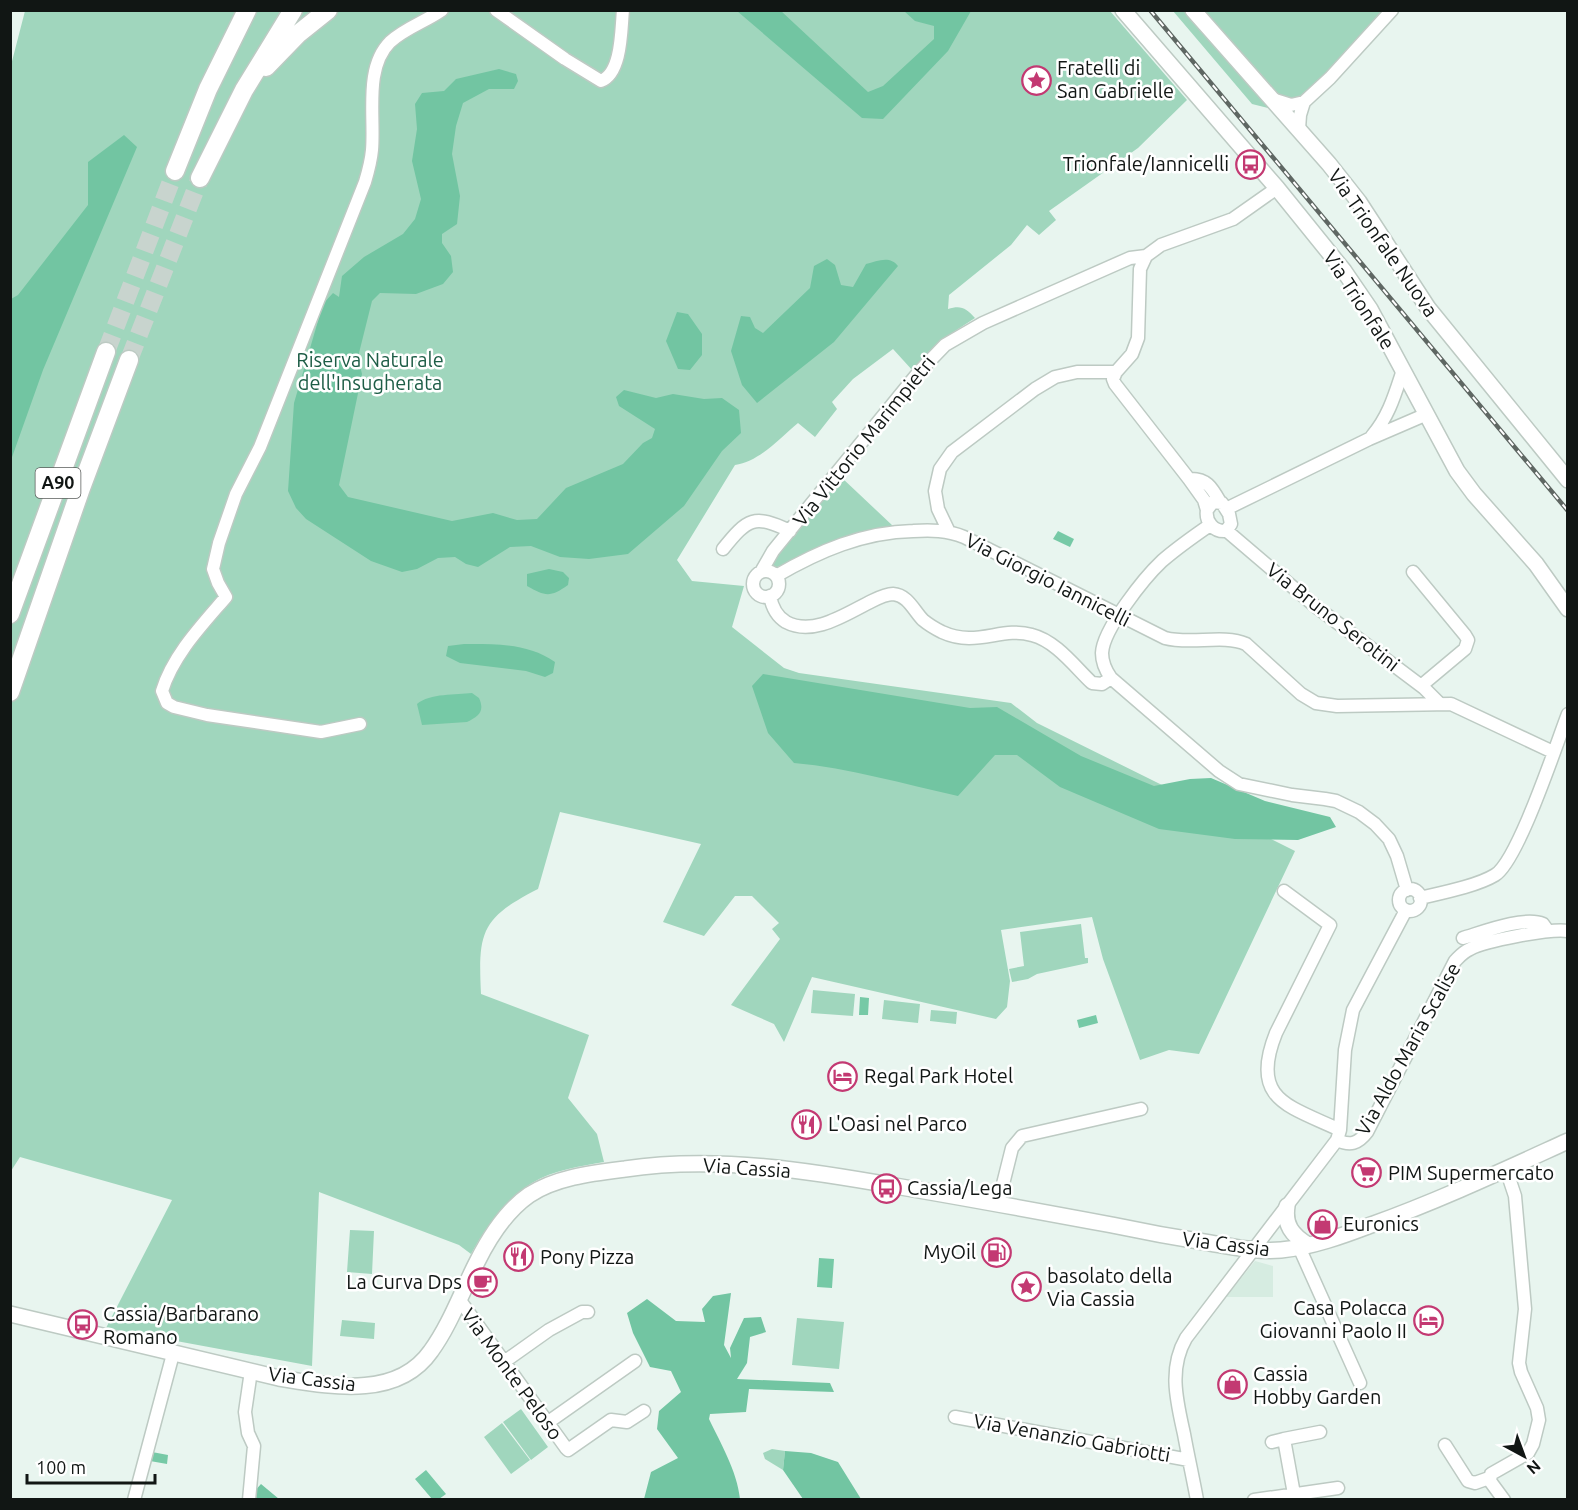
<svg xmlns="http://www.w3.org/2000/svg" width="1578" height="1510" viewBox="0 0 1578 1510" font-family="Ubuntu,sans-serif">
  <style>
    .built { fill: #d6ece1 }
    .green { fill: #a0d6bd }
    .forest { fill: #72c5a2 }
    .water { fill: #76c9a6 }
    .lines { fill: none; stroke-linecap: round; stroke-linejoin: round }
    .highway-tunnel { stroke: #c8d4ce; stroke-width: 18; stroke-dasharray: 18 9; stroke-linecap: butt }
    .minor-casing { stroke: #bdcac3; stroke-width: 15 }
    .major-casing { stroke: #bdcac3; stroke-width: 18 }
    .highway-casing { stroke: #bdcac3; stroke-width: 21 }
    .minor { stroke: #fff; stroke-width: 12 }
    .major { stroke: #fff; stroke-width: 15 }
    .highway { stroke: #fff; stroke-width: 18 }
    .rail-casing { stroke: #5f6763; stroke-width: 4.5 }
    .rail { stroke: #fff; stroke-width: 2; stroke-dasharray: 7; stroke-linecap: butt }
    .labels { text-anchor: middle; stroke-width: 5; stroke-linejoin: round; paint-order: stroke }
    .shield { fill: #fff; stroke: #585c5a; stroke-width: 1.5 }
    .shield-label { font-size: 18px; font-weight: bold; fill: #111614 }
    .poi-label { font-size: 20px; fill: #111614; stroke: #fff; text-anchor: start }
    .street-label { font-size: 20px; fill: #111614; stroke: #fff }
    .park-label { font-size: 20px; fill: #1d5d46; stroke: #fff }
  </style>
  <rect width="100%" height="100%" fill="#e8f5ef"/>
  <!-- built -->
  <path class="built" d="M1255,1261L1273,1266V1297H1226Z"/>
  <!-- green -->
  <path class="green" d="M25,11H1110L1187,100L1138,148L1049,211L1056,220L1039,235L1027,225L1011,245L949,295L948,309C961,305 966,308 975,318L952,333L913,371L893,349L853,379L832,402L837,409L815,437L798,423C780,438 759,462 735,465L677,560L692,581L744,586L732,627L784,668L799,673L1011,703L1037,723L1295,851L1199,1054L1169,1050L1140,1060L1103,959L1092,917L1001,930L1010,981L1007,1007L996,1019L812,977L784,1042L774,1024L731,1005L780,939L772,929L779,923L752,896H735L704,936L663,922L701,844L560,812L538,889C481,918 478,932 481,994L589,1035L568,1098L597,1134L604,1162C581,1166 553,1170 532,1183C505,1200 486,1227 471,1254L459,1245L319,1192L312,1366L106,1328L172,1200L20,1157L11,1171L10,69Z
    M1173,11H1388L1293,114L1252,104Z
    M841,477L893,526C850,534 812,552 773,569L770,567L773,561Z
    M1081,924L1085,958H1088V963L1037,974L1028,979L1012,982L1009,969L1024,966L1020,932Z
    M813,990L855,994L853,1016L811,1013Z
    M884,1000L920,1004L918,1023L882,1019Z
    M931,1010L957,1012L956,1024L930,1021Z
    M350,1230L374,1231L372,1274L347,1272Z
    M797,1318L844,1322L839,1369L792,1365Z
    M342,1320L375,1323L374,1339L340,1336Z
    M521,1409L548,1447L531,1460L503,1422Z
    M502,1423L530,1460L511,1474L484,1437Z
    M772,1449L785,1451L783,1470L765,1459L763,1453Z"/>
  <!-- forest -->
  <path class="forest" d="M737,11H781L868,92L883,86L934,39V26L915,21L904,11H971L948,51L883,119L862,118Z
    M499,69L516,74L518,81L514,89H489L463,103L456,126L452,154L460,196L457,224L442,234V243L451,256L453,272L443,284L416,294L380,293L372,301L358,357L362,374L339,485L348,497L452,521L493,513L517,520L537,519L566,488L623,464L643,443L652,438L655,429L619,406L616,397L624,390L656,398L673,394L704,399L722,398L739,410L741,433L722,451L684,506L628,554L589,559L560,557L531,546L510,547L478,567L466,564L455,557L438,558L417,569L402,572L371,561L306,519L296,508L288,491L294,403L323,304L333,293L339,297L342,276L364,257L403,234L415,219L421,199L412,161L417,129L415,104L422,93L444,91L456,79Z
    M124,135L137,147L43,370L11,460V299L18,295L88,205V162Z
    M827,259L835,265L841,285L853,287L866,264C877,261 890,255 898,266L834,342L757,403L742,385L731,351L741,316L750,317L755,328L763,333L810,288L814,266Z
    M677,312L688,314L702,334V355L690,370L678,369L666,341Z
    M549,569L563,572L569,578L568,585C550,598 545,596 527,586V574Z
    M464,644C495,644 528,643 555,662L553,673L545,677L526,671L460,663L446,656L448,646Z
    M763,674L970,708L997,707L1081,756L1154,786L1190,779L1211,778L1265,801L1330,817L1336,827L1298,840L1235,839L1159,829L1060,787L1017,755H995L958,796C903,784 850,768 794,763L768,733L752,686Z
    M731,1293L724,1345L731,1358L730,1348L744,1318L761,1317L766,1332L750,1337L747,1363L737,1379L830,1383L834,1392L749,1389L746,1412L710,1414L709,1419C721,1444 737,1471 740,1499H644L651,1472L678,1458L657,1429L659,1411L681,1392L671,1371L650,1367L633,1333L627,1313L647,1299L676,1321L705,1322L702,1309L713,1296Z
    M785,1451L811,1453L838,1462L861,1499H803L783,1470Z
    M261,1484L279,1499L252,1500V1494Z"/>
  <!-- water -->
  <path class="water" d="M1058,531L1074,539L1070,547L1053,539Z
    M472,693L479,698C485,711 479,716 467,722L422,725L417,704C430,693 456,695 472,693Z
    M860,997L869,998L868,1015H859Z
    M1096,1015L1098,1023L1079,1028L1077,1020Z
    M819,1258L834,1259L832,1288L817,1287Z
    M152,1452L168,1455L167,1464L150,1461Z
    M426,1470L446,1494L439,1499H432L415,1479Z"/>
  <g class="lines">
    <!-- highway-tunnel -->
    <path class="highway-tunnel" d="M106,352L175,171
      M129,360L200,178"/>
    <defs>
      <path id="minor" d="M496,10L565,59L601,81C622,73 621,30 623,10
        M1272,99L1291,105L1304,102
        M1299,129L1300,115L1304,102L1330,78L1392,10
        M1116,372L1113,379L1115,384L1189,479
        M1372,436C1389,416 1395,394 1403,370
        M1213,502L1222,503L1229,514L1231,524L1226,531C1214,532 1205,522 1207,510Z
        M1226,509L1369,439L1427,414
        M1207,510L1204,500L1189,479C1207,478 1212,488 1220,502
        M1210,525C1194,536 1177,548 1162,561C1145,577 1103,629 1102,653C1102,662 1106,671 1111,678L1219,771L1239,784L1292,795L1325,799L1336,801L1359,812L1375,824L1389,839L1397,856L1407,890
        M1227,531L1315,606L1424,688L1439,703
        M949,532L938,509L935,491L940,469L952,452L1035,389L1055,377L1077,372H1116L1132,354L1138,338L1140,269L1146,256L1161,245L1233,219L1277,188
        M723,549C748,518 754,514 790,531
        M753 584a13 13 0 1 1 26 0a13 13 0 1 1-26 0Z
        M761,572L773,551L918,373L945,345L983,323L1130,258L1146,256
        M1413,572L1465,635L1468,640L1465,649L1422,685
        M776,576C819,551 863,532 913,531C931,530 947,530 964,537L1165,638C1191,645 1223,634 1246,644L1301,694L1316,703L1337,706L1451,704L1553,752
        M770,596C772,607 776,616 786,622C814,637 847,613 872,601C878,598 886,594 893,594C908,595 914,611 923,620C929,625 936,629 942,632C977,648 1001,626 1032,635C1056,641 1075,667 1092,683L1102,684L1111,678
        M360,724L321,732L207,715L174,707L167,703L162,691C173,655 202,625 226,597L218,583L213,569L219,543L236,494L260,447L365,182C368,172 371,161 372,150C375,116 364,68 390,42C405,28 425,22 442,10
        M1399 900a11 11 0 1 1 22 0a11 11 0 1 1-22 0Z
        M1284,891L1330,925L1276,1033C1249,1100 1289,1106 1340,1130
        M1420,898C1441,893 1477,886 1495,875C1518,861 1556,745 1568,714
        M1463,938C1483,932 1524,916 1543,924L1548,931
        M1337,1140C1350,1146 1358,1144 1367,1132L1455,961C1460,956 1463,952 1470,949C1484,941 1551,928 1568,931
        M998,1204L1012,1148L1022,1136L1141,1109
        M1299,1247L1360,1383
        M459,1299L566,1448L568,1450L611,1420L627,1422L644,1411
        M504,1362L549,1330L582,1312H588
        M955,1417L1189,1460
        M547,1423L635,1361
        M1272,1442L1284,1439
        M1445,1445L1468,1481L1475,1483L1489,1478
        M1294,1494L1284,1439L1320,1432
        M134,1500L173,1354
        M249,1500L254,1446L248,1433L245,1412L251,1371
        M1197,1500C1193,1478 1188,1456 1184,1434C1177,1402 1168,1369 1186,1338L1337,1140L1340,1130L1345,1050L1353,1010L1406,910
        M1254,1500L1338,1488
        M1504,1500L1490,1481L1491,1474L1528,1453L1533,1444L1539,1420L1537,1408L1521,1372L1519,1363L1525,1309L1515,1196L1506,1169"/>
      <path id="major" d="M1123,10L1277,188L1344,271L1370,309L1457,471L1474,494L1536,564L1568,609
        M1193,10L1329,164L1359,202L1428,308L1568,480
        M1287,1206C1284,1225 1292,1235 1308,1245
        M10,1314L279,1378C329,1386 397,1400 431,1351C450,1325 462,1291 477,1262C489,1238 506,1211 529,1195C556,1177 593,1173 625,1169C716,1155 811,1171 901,1187C972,1199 1042,1212 1112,1225C1145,1232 1178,1238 1210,1243C1234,1247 1258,1252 1281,1250C1312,1247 1342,1236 1371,1225C1438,1201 1502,1171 1568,1141"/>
      <path id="highway" d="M266,67L298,34L328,10
        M175,171L208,89L247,10
        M200,178L244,90L293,10
        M10,614L106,352
        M10,692L81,488L129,360"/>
    </defs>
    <!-- minor casing -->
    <use href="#minor" class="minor-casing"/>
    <!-- major casing -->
    <use href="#major" class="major-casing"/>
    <!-- highway casing -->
    <use href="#highway" class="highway-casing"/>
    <!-- minor -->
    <use href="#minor" class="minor"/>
    <!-- major -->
    <use href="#major" class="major"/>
    <!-- highway -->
    <use href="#highway" class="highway"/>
    <defs>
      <path id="rail" d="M1150,10L1568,511"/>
    </defs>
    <!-- rail casing -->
    <use href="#rail" class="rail-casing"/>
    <!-- rail -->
    <use href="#rail" class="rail"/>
  </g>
  <!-- icons -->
  <defs>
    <symbol id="sight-ring" viewBox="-11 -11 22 22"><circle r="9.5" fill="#fff" stroke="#c33972" stroke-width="1.5"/><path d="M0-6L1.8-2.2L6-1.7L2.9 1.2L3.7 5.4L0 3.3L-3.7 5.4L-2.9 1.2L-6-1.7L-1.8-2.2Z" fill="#c33972"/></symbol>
    <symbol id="bus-ring" viewBox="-11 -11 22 22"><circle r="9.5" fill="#fff" stroke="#c33972" stroke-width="1.5"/><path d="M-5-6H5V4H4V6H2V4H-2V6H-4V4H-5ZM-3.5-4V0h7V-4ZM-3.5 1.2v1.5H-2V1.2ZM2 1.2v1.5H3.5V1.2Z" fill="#c33972"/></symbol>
    <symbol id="hotel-ring" viewBox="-11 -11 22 22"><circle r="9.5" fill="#fff" stroke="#c33972" stroke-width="1.5"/><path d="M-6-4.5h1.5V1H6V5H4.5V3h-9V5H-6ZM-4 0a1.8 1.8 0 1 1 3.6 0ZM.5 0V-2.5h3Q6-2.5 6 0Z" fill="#c33972"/></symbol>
    <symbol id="restaurant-ring" viewBox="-11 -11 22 22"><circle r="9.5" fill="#fff" stroke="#c33972" stroke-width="1.5"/><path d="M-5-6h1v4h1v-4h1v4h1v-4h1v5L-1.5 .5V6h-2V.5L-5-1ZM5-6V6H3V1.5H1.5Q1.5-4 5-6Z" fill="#c33972"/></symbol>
    <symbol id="supermarket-ring" viewBox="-11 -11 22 22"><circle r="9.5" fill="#fff" stroke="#c33972" stroke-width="1.5"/><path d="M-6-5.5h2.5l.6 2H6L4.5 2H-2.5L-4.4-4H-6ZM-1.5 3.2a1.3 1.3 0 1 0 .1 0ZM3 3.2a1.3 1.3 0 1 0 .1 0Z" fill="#c33972"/></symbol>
    <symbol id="shop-ring" viewBox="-11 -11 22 22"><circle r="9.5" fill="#fff" stroke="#c33972" stroke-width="1.5"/><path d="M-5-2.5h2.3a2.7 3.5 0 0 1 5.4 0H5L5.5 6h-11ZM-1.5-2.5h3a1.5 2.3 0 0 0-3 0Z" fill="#c33972"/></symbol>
    <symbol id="fuel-ring" viewBox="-11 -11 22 22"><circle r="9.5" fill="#fff" stroke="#c33972" stroke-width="1.5"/><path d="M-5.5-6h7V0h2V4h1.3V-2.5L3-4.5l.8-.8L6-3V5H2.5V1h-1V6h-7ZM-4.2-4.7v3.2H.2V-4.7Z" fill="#c33972"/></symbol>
    <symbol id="cafe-ring" viewBox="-11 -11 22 22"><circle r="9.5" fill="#fff" stroke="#c33972" stroke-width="1.5"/><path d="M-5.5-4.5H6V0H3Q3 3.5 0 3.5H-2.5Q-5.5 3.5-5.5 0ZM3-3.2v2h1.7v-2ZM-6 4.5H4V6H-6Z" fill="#c33972"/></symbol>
  </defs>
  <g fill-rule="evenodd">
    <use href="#sight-ring" x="1020" y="64" width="33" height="33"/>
    <use href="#bus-ring" x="1234" y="148" width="33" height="33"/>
    <use href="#hotel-ring" x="826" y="1060" width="33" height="33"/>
    <use href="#restaurant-ring" x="790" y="1108" width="33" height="33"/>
    <use href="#supermarket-ring" x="1350" y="1156" width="33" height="33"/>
    <use href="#bus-ring" x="870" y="1172" width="33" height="33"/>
    <use href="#shop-ring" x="1306" y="1208" width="33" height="33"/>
    <use href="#fuel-ring" x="980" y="1236" width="33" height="33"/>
    <use href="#restaurant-ring" x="502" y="1240" width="33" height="33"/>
    <use href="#cafe-ring" x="466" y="1266" width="33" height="33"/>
    <use href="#sight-ring" x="1010" y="1270" width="33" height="33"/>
    <use href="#hotel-ring" x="1412" y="1304" width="33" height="33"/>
    <use href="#bus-ring" x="66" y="1308" width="33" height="33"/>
    <use href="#shop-ring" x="1216" y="1368" width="33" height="33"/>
  </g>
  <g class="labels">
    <!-- shield labels -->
    <rect class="shield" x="35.5" y="468" width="45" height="30" rx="4.5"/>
    <g class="shield-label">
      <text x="58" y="489">A90</text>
    </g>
    <!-- poi labels -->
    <g class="poi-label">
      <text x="1057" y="75">Fratelli di<tspan x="1057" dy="23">San Gabrielle</tspan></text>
      <text x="1229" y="171" text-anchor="end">Trionfale/Iannicelli</text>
      <text x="864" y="1083">Regal Park Hotel</text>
      <text x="828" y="1131">L'Oasi nel Parco</text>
      <text x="1388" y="1180">PIM Supermercato</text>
      <text x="907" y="1195">Cassia/Lega</text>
      <text x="1343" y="1231">Euronics</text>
      <text x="976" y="1259" text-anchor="end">MyOil</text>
      <text x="540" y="1264">Pony Pizza</text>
      <text x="1047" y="1283">basolato della<tspan x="1047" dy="23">Via Cassia</tspan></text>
      <text x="462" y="1289" text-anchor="end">La Curva Dps</text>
      <text x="1407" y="1315" text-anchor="end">Casa Polacca<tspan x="1407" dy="23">Giovanni Paolo II</tspan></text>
      <text x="103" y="1321">Cassia/Barbarano<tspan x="103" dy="23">Romano</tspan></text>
      <text x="1253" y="1381">Cassia<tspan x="1253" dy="23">Hobby Garden</tspan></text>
    </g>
    <!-- street labels -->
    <g class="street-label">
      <text transform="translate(1383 243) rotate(55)" y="7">Via Trionfale Nuova</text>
      <text transform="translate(1359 300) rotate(57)" y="7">Via Trionfale</text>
      <text transform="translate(864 441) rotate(-51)" y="7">Via Vittorio Marimpietri</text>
      <text transform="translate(1048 580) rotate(27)" y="7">Via Giorgio Iannicelli</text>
      <text transform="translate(1333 617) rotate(38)" y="7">Via Bruno Serotini</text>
      <text transform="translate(1408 1049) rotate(-61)" y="7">Via Aldo Maria Scalise</text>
      <text transform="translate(747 1168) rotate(4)" y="7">Via Cassia</text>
      <text transform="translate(1226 1244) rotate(7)" y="7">Via Cassia</text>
      <text transform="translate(512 1374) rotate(54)" y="7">Via Monte Peloso</text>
      <text transform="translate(312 1379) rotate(7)" y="7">Via Cassia</text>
      <text transform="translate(1072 1438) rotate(10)" y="7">Via Venanzio Gabriotti</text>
    </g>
    <!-- park labels -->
    <g class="park-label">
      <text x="370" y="367">Riserva Naturale<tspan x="370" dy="23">dell'Insugherata</tspan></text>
    </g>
  </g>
  <!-- border -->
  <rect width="1578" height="1510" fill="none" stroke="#111614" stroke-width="24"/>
  <!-- north arrow -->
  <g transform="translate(1524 1456) rotate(139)" stroke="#ffffff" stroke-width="4.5" paint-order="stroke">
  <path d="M0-4.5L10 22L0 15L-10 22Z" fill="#111614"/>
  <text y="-9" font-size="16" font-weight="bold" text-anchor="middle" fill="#111614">N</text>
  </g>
  <!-- scale -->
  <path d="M27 1474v9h128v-9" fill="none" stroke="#111614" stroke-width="3"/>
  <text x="36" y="1474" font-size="18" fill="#111614" stroke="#ffffff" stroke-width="4.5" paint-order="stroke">100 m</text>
</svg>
